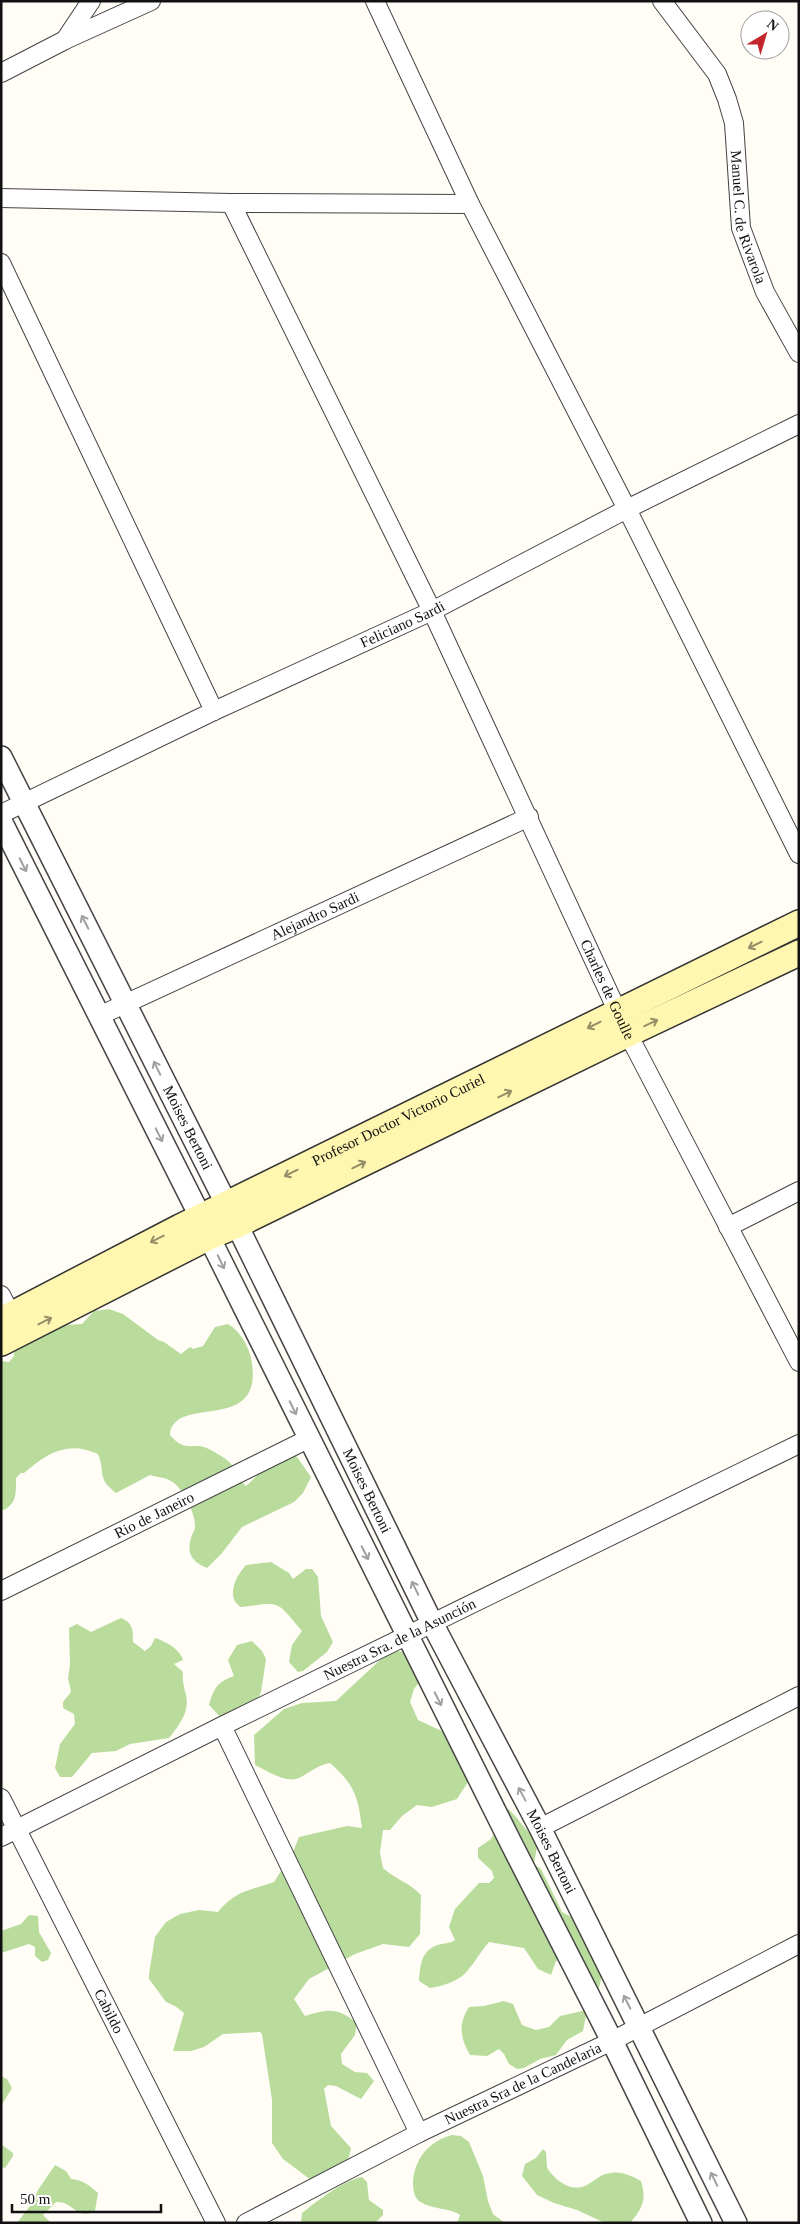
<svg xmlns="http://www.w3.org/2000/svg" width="800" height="2224" viewBox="0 0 800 2224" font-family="Georgia,serif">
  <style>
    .forest { fill: #b9dc9c }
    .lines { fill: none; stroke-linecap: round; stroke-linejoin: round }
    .minor-casing { stroke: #444; stroke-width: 20 }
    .tertiary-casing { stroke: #444; stroke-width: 24 }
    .secondary-casing { stroke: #333; stroke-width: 28 }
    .minor { stroke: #fff; stroke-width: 18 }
    .tertiary { stroke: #fff; stroke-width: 21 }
    .secondary { stroke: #fff6b0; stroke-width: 25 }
    .oneway { stroke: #a0a0a0 }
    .oneway2 { stroke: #948f68 }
    .labels { text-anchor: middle; stroke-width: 5; stroke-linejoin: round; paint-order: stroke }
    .street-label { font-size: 15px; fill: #111; stroke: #fff }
  </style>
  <rect width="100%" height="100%" fill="#fffdf5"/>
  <!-- forest -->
  <path class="forest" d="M109,1309L123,1314L158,1340L164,1342L181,1354L190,1347L193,1349L203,1346L215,1327L228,1324C240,1331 248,1345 251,1358C267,1437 173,1392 170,1435C186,1454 193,1441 209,1449C216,1453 226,1458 231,1464C238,1472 236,1478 246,1486L278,1456L290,1452L297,1457L311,1477L303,1493L294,1502L242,1527L222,1553L207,1568C193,1562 186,1554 191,1538C192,1534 195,1530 195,1527C196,1514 182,1485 169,1480C164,1477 156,1477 150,1475L116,1493C96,1477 106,1474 98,1454C68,1440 47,1453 24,1473H21L16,1478C16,1493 17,1505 1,1511V1361L9,1362L14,1356V1347L64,1325L82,1324L94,1311Z
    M271,1562L289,1573L293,1579L306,1569H312L318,1577L321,1616L333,1642L327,1652L303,1671L298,1672L289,1662L292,1645L302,1631C275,1600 283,1602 241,1607C225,1597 236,1576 246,1565Z
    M121,1618C133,1623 133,1629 133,1642L145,1651L151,1646L155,1638C165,1641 180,1649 183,1660L174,1664L183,1672C182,1680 184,1687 186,1695C190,1712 179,1725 169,1738L130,1744L116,1751L92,1753L72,1777H60L55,1768L60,1744L75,1724L74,1714L63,1708V1702L71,1692L68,1678L70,1665L69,1628L77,1624L91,1632Z
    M252,1641L262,1651L266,1659L261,1692L258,1700L223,1720L209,1705C214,1688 217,1682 234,1676L228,1660L237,1645Z
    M394,1651L407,1652L428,1671L414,1689L410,1702L418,1720L457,1738L469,1775L468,1782L457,1799L432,1807L417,1805L402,1816L390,1830H383L380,1853L383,1868C395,1879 410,1883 421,1895L420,1934L409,1947L383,1944L355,1954L309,1979L294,1999L305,2016C328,2009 337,2007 357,2023L355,2035L341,2054L342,2064L355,2072L367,2073L374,2081L361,2099L336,2086L328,2085L324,2089L331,2126L351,2148L347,2165L315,2183L283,2159L272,2143V2100L262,2034L260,2032L223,2034L204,2047L191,2051H173L184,2013L175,2006L166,2002L149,1979V1974L155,1937L166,1922L180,1914L199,1910L218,1912C236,1890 249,1891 274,1882L293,1852L299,1837L347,1826L362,1828C358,1796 354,1784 330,1763C318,1765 312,1771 301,1777C287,1785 268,1771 255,1765L254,1735L284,1709L302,1703L336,1701L381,1659Z
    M508,1809C520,1819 526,1832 538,1841L534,1864L541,1869L562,1912L571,1917L579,1916L602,1976L599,1988L593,1990L562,1960L556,1961L551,1975L538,1969L524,1948L489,1942C466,1970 469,1981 430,1988L419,1981C420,1967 421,1952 435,1946C442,1943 449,1944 455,1940L449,1927L455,1909L479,1883H489L494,1878L492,1871L478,1858V1848L491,1839Z
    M29,1915L38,1916L39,1932L51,1953L48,1960L42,1962L35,1956V1947L29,1944L1,1953V1931L21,1924Z
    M504,2001L513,2004L522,2025L536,2030L549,2027L560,2016L587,2010L583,2031L567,2040L556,2055L540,2059L524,2068L517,2069L509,2064L504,2054L499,2049L487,2056L470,2055C460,2038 458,2024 469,2007L484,2006Z
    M1,2076L7,2079L12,2088L1,2106Z
    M452,2135L461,2136L469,2142L483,2176L488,2201L493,2214L505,2223H457L460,2215C449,2207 431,2210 419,2201C414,2197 413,2189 413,2183C414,2159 429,2141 452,2135Z
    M1,2144L13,2153V2156L5,2168L1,2167Z
    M543,2149L546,2152L547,2168C556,2181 571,2193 587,2185C596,2180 600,2174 611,2173C621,2171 632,2176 641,2181C647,2200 642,2209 630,2223H605L577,2210L554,2203L537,2195L522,2176L525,2164L536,2158Z
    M55,2165L66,2171L71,2179C83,2180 89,2185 98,2193L95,2211C76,2221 74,2201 56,2202L43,2215L51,2223H17L33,2202L38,2190Z
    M362,2177L367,2182L369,2200L383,2210V2215L375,2223H301L302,2213C317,2201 344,2180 362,2177Z"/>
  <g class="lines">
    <defs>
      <g id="minor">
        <path d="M375,1L470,204L627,509L799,854"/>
        <path id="s1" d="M662,1L717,74L727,99L734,123L741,228L765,292L799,353"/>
        <path d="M65,40L91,1"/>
        <path d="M1,73L65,40L151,1"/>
        <path d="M1,198L231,203L470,204"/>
        <path id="s2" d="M231,203L432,611L628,1034L799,1362"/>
        <path d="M1,263L214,711"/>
        <path id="s3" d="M1,814L214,711L432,611L627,509L799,424"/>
        <path id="s4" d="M99,1016L529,817"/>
        <path d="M728,1227L799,1191"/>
        <path d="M1,1295L15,1323"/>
        <path id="s5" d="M1,1591L308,1439"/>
        <path d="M222,1726L419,2133"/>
        <path id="s6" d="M1,1798L216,2223"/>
        <path d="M540,1828L799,1696"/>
        <path id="s7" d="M1,1837L222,1726L799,1444"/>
        <path id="s8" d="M246,2223L419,2133L612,2041L799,1944"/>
      </g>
      <g id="tertiary">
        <path id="s9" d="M1,757L237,1225L432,1623L540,1828L736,2223"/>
        <path d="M1,821L201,1218L209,1237L511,1843L612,2041L701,2223"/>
      </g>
      <g id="secondary">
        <path id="s10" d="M1,1320L180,1227L799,923"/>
        <path d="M1,1343L209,1237L237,1225L628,1034L799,953"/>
      </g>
    </defs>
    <!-- minor casing -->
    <use href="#minor" class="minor-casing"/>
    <!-- tertiary casing -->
    <use href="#tertiary" class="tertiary-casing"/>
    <!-- secondary casing -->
    <use href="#secondary" class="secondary-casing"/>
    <!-- minor -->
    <use href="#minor" class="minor"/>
    <!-- tertiary -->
    <use href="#tertiary" class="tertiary"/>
    <!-- secondary -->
    <use href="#secondary" class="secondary"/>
  </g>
  <!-- one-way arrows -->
  <defs><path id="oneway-shaft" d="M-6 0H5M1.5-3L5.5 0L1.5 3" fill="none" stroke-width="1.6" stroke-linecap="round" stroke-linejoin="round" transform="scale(1.25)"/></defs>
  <g class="oneway">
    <use href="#oneway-shaft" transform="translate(23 865) rotate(63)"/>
    <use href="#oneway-shaft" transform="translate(85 922) rotate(-117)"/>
    <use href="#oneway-shaft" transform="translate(157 1068) rotate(-116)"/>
    <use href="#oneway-shaft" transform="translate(159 1135) rotate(63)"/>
    <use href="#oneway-shaft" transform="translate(221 1262) rotate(64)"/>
    <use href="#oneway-shaft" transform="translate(293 1408) rotate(64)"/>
    <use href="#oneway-shaft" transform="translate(365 1553) rotate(63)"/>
    <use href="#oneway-shaft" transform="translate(415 1588) rotate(-116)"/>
    <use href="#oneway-shaft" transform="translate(438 1699) rotate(63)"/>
    <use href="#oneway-shaft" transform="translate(522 1794) rotate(-118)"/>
    <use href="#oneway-shaft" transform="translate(627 2002) rotate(-117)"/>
    <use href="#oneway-shaft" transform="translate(714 2179) rotate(-116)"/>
  </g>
  <g class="oneway2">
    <use href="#oneway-shaft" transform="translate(755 945) rotate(154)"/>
    <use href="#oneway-shaft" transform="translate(651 1023) rotate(-25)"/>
    <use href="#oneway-shaft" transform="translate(594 1025) rotate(154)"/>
    <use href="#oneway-shaft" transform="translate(505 1094) rotate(-26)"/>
    <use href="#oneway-shaft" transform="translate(359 1165) rotate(-26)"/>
    <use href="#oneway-shaft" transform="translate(291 1173) rotate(154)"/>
    <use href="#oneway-shaft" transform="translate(157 1239) rotate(153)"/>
    <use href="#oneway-shaft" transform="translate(45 1321) rotate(-27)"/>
  </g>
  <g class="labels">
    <!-- street labels -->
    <g class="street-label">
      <text dy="5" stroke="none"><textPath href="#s1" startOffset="239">Manuel C. de Rivarola</textPath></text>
      <text dy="5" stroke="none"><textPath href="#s3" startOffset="444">Feliciano Sardi</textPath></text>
      <text dy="5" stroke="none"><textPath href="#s4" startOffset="238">Alejandro Sardi</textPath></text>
      <text dy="5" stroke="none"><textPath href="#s2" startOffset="872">Charles de Goulle</textPath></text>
      <text dy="5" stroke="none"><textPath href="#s10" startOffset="445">Profesor Doctor Victorio Curiel</textPath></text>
      <text dy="5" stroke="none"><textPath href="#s9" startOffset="415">Moises Bertoni</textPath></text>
      <text dy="5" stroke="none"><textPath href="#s9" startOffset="820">Moises Bertoni</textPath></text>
      <text dy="5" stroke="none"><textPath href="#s5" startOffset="171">Rio de Janeiro</textPath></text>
      <text dy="5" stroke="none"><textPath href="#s7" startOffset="445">Nuestra Sra. de la Asunción</textPath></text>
      <text dy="5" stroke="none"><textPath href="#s9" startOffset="1225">Moises Bertoni</textPath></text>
      <text dy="5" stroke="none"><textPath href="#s6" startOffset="239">Cabildo</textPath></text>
      <text dy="5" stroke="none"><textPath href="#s8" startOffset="310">Nuestra Sra de la Candelaria</textPath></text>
    </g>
  </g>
  <!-- border -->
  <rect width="800" height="2224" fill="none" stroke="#111111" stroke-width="5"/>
  <!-- north arrow -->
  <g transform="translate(765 35) rotate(38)"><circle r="24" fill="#ffffff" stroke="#a0a0a0"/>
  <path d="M0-4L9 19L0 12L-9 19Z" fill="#c4262e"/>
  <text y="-8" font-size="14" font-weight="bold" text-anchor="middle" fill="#111111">N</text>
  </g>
  <!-- scale -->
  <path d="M12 2204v8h149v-8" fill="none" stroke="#111111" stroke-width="2.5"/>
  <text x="20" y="2204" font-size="15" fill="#111111" stroke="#ffffff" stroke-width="4" paint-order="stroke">50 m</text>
</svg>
